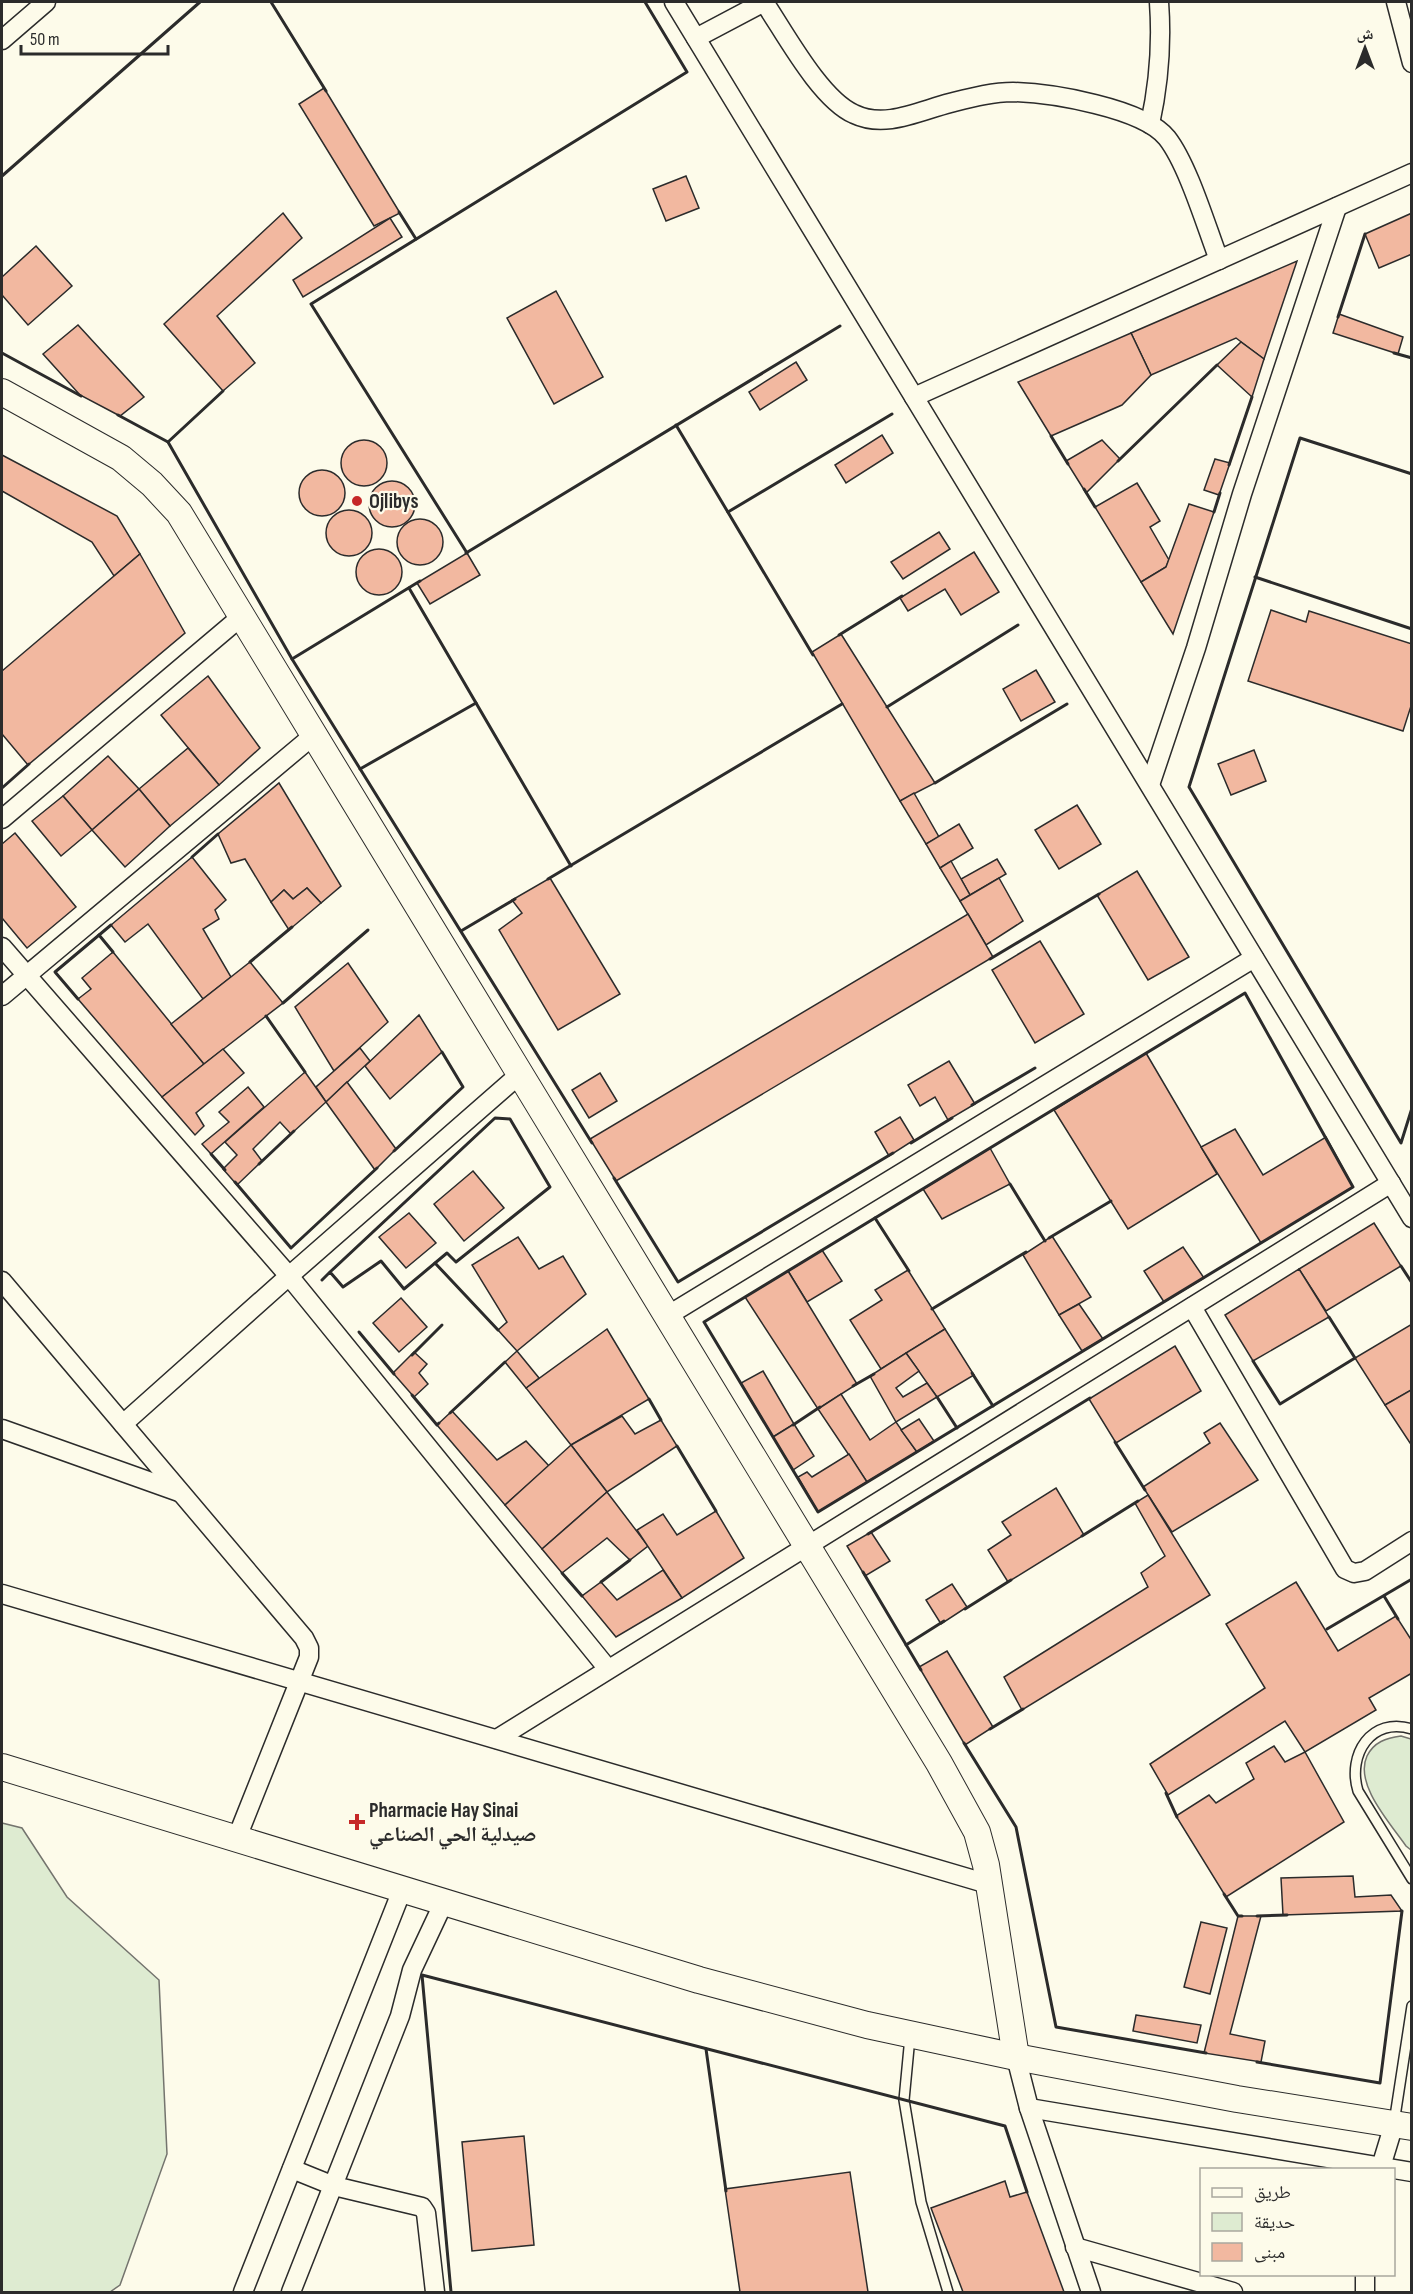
<svg xmlns="http://www.w3.org/2000/svg" width="1413" height="2294" font-family="'Sofia Sans Condensed','Noto Naskh Arabic',sans-serif">
<rect width="100%" height="100%" fill="#fdfbea"/>
<g fill="#deebd1" stroke="#74746e" stroke-width="1.5">
<path d="M1401 1736 1411 1739V1850L1406 1846C1390 1823 1354 1784 1367 1756 1374 1742 1386 1738 1401 1736Z"/>
<polygon points="2,1823 22,1828 67,1897 159,1980 167,2154 120,2285 110,2292 2,2292"/>
</g>
<g fill="#f2b8a0" stroke="#2b2b2b" stroke-width="1.5">
<polygon points="324,88 400,213 374,226 299,104"/>
<polygon points="686,176 699,208 666,221 653,189"/>
<polygon points="283,213 302,238 217,316 255,363 223,391 164,324"/>
<polygon points="1412,213 1412,254 1379,268 1365,234"/>
<polygon points="390,218 402,237 303,297 293,280"/>
<polygon points="36,246 72,286 28,325 2,295 2,277"/>
<polygon points="1297,261 1264,359 1236,338 1151,375 1131,333"/>
<polygon points="556,291 603,377 554,404 507,318"/>
<polygon points="1339,314 1403,337 1398,354 1333,333"/>
<polygon points="78,325 144,397 120,416 80,395 43,354"/>
<polygon points="1131,333 1151,375 1122,405 1051,436 1018,382"/>
<polygon points="1241,342 1264,359 1252,397 1217,365"/>
<polygon points="796,362 807,380 760,410 749,392"/>
<polygon points="882,435 893,453 846,483 835,465"/>
<polygon points="1102,440 1120,459 1086,493 1066,461"/>
<circle cx="364" cy="463" r="23"/>
<polygon points="2,455 117,516 140,554 114,576 92,542 2,491"/>
<polygon points="1215,459 1230,463 1219,495 1204,490"/>
<circle cx="322" cy="493" r="23"/>
<circle cx="392" cy="504" r="23"/>
<polygon points="1137,483 1160,521 1150,527 1169,560 1166,567 1141,582 1095,507"/>
<polygon points="1189,504 1214,512 1173,634 1141,582 1166,567"/>
<circle cx="349" cy="533" r="23"/>
<circle cx="420" cy="542" r="23"/>
<polygon points="939,532 950,549 903,579 891,562"/>
<circle cx="379" cy="572" r="23"/>
<polygon points="974,552 999,592 961,615 945,589 908,611 900,598"/>
<polygon points="467,553 480,575 430,604 417,583"/>
<polygon points="140,554 185,633 28,765 2,734 2,671"/>
<polygon points="1271,610 1306,622 1309,611 1412,644 1412,703 1403,731 1248,681"/>
<polygon points="841,634 935,783 900,801 812,652"/>
<polygon points="1036,670 1055,702 1021,721 1003,689"/>
<polygon points="208,676 260,748 219,785 161,715"/>
<polygon points="188,748 219,785 170,826 139,789"/>
<polygon points="1254,750 1266,781 1231,795 1218,764"/>
<polygon points="108,756 139,789 92,830 63,796"/>
<polygon points="279,783 341,886 321,903 307,888 293,899 284,890 271,902 245,859 231,863 218,834"/>
<polygon points="139,789 170,826 125,867 92,830"/>
<polygon points="914,793 939,837 926,844 900,801"/>
<polygon points="63,796 92,830 61,856 32,821"/>
<polygon points="1077,805 1101,844 1059,869 1035,830"/>
<polygon points="959,824 973,848 940,868 926,844"/>
<polygon points="15,833 76,907 27,948 2,918 2,844"/>
<polygon points="192,857 226,900 215,910 219,919 203,929 231,977 203,999 148,924 125,942 111,925"/>
<polygon points="997,859 1006,874 970,895 961,879"/>
<polygon points="951,861 970,895 960,901 940,868"/>
<polygon points="1137,871 1189,957 1148,980 1097,895"/>
<polygon points="550,878 620,994 558,1030 499,930 522,913 512,900"/>
<polygon points="999,878 1023,921 986,945 960,901"/>
<polygon points="307,888 321,903 289,930 271,902 284,890 293,899"/>
<polygon points="968,914 993,957 616,1181 590,1139"/>
<polygon points="1040,941 1084,1014 1035,1043 992,970"/>
<polygon points="113,952 204,1064 162,1097 78,999 91,989 82,978"/>
<polygon points="250,962 283,1003 204,1064 171,1024"/>
<polygon points="348,963 388,1022 334,1071 295,1007"/>
<polygon points="419,1015 442,1052 390,1099 365,1066"/>
<polygon points="360,1048 370,1061 326,1102 316,1087"/>
<polygon points="223,1049 244,1073 196,1113 204,1126 195,1135 162,1097"/>
<polygon points="1146,1053 1217,1174 1128,1229 1054,1110"/>
<polygon points="949,1061 975,1104 948,1120 935,1097 920,1106 908,1085"/>
<polygon points="305,1072 326,1102 291,1134 280,1122 253,1149 262,1161 237,1185 223,1169 237,1155 225,1142"/>
<polygon points="600,1073 617,1101 589,1118 572,1090"/>
<polygon points="347,1082 396,1149 375,1170 326,1102"/>
<polygon points="248,1087 264,1107 211,1154 202,1144 229,1122 219,1112"/>
<polygon points="900,1117 914,1140 889,1156 875,1132"/>
<polygon points="1235,1129 1263,1175 1326,1137 1353,1187 1261,1243 1201,1147"/>
<polygon points="990,1148 1010,1184 942,1219 923,1189"/>
<polygon points="473,1171 504,1208 464,1241 434,1204"/>
<polygon points="409,1213 436,1243 406,1268 379,1237"/>
<polygon points="1374,1223 1401,1266 1326,1311 1299,1269"/>
<polygon points="1052,1236 1091,1297 1059,1315 1023,1255"/>
<polygon points="518,1237 539,1269 563,1256 586,1294 517,1351 498,1330 507,1322 472,1265"/>
<polygon points="1183,1247 1204,1278 1164,1302 1144,1271"/>
<polygon points="822,1250 842,1281 807,1302 788,1271"/>
<polygon points="1299,1269 1329,1317 1253,1361 1225,1315"/>
<polygon points="908,1270 945,1329 881,1369 850,1320 882,1300 875,1290"/>
<polygon points="788,1271 857,1384 818,1409 745,1297"/>
<polygon points="401,1298 427,1327 399,1352 373,1323"/>
<polygon points="1079,1304 1103,1339 1082,1351 1059,1315"/>
<polygon points="1412,1324 1412,1390 1385,1405 1355,1358"/>
<polygon points="607,1329 649,1399 571,1445 526,1388"/>
<polygon points="945,1329 974,1375 937,1397 906,1353"/>
<polygon points="1175,1346 1201,1391 1116,1443 1089,1399"/>
<polygon points="517,1351 539,1378 526,1388 505,1362"/>
<polygon points="414,1352 427,1364 419,1373 428,1384 414,1397 393,1373"/>
<polygon points="906,1353 919,1371 896,1388 903,1397 927,1383 937,1397 896,1422 870,1376"/>
<polygon points="763,1371 794,1424 773,1437 741,1383"/>
<polygon points="1411,1390 1412,1391 1412,1446 1385,1405"/>
<polygon points="841,1394 870,1440 896,1422 917,1452 867,1482 818,1409"/>
<polygon points="452,1411 497,1460 526,1441 549,1466 505,1505 437,1425"/>
<polygon points="622,1416 635,1434 661,1420 677,1446 607,1492 571,1445"/>
<polygon points="919,1419 934,1441 917,1452 901,1430"/>
<polygon points="1220,1423 1258,1480 1172,1532 1143,1487 1210,1443 1204,1433"/>
<polygon points="794,1424 814,1456 793,1470 773,1437"/>
<polygon points="571,1445 607,1492 542,1549 505,1505"/>
<polygon points="849,1454 867,1482 818,1512 798,1477 807,1472 812,1477"/>
<polygon points="1056,1488 1084,1535 1008,1582 988,1550 1011,1535 1002,1522"/>
<polygon points="607,1492 648,1546 630,1560 607,1538 562,1573 542,1549"/>
<polygon points="1148,1495 1210,1595 1022,1710 1004,1677 1148,1587 1141,1573 1165,1556 1135,1503"/>
<polygon points="716,1511 744,1558 682,1598 637,1530 663,1514 677,1535"/>
<polygon points="871,1532 890,1561 865,1576 847,1546"/>
<polygon points="663,1570 682,1598 616,1637 582,1596 601,1582 617,1600"/>
<polygon points="1296,1582 1338,1651 1396,1616 1412,1641 1412,1673 1369,1698 1376,1710 1305,1752 1285,1721 1168,1795 1150,1764 1265,1688 1226,1624"/>
<polygon points="952,1584 967,1607 941,1624 926,1600"/>
<polygon points="947,1651 993,1727 965,1745 919,1667"/>
<polygon points="1274,1746 1285,1762 1305,1752 1344,1822 1226,1897 1176,1816 1209,1795 1216,1803 1254,1779 1246,1763"/>
<polygon points="1353,1876 1355,1897 1391,1895 1402,1911 1283,1915 1281,1878"/>
<polygon points="1238,1916 1261,1916 1230,2034 1265,2041 1261,2062 1204,2053"/>
<polygon points="1201,1922 1227,1928 1210,1994 1184,1987"/>
<polygon points="1136,2015 1201,2025 1197,2043 1133,2031"/>
<polygon points="524,2136 534,2245 472,2251 462,2142"/>
<polygon points="850,2172 868,2292 740,2292 725,2189"/>
<polygon points="1005,2181 1010,2197 1027,2192 1064,2292 963,2292 931,2208"/>
</g>
<g fill="none" stroke-linecap="round" stroke-linejoin="round">
<defs>
<g id="lane">
<path d="M1412 1729C1371 1716 1347 1755 1358 1791L1412 1879"/>
<polyline points="910,2037 904,2100 921,2202 948,2292"/>
<polyline points="1394,2123 1412,2006"/>
</g>
<g id="street">
<polyline points="674,2 914,397 1412,173"/>
<path d="M764 2C785 33 820 99 854 114 885 129 919 111 950 103 970 98 992 92 1013 92 1051 93 1143 108 1167 138 1188 165 1206 226 1219 260"/>
<polyline points="1396,2 1412,63"/>
<polyline points="696,38 764,2"/>
<polyline points="2,40 46,2"/>
<path d="M1150 124C1159 83 1162 43 1159 2"/>
<polyline points="914,397 1412,1218"/>
<polyline points="1150,785 1196,648 1242,494 1337,207"/>
<polyline points="2,819 242,616"/>
<polyline points="2,947 289,1276 608,1669"/>
<polyline points="2,996 314,735"/>
<polyline points="2,1281 304,1638 309,1648 309,1657 236,1840"/>
<polyline points="1192,1307 1345,1569 1354,1573 1365,1571 1412,1541"/>
<polyline points="667,1316 1254,958"/>
<polyline points="123,1424 289,1276 520,1074"/>
<polyline points="2,1429 179,1492"/>
<polyline points="2,1594 988,1884"/>
<polyline points="497,1739 1391,1183"/>
<polyline points="1016,2057 1029,2108 1091,2292"/>
<polyline points="1029,2108 1412,2172"/>
<polyline points="292,2169 334,2186 422,2207 426,2213 435,2292"/>
<polyline points="1380,2170 1394,2124"/>
<polyline points="1075,2247 1233,2292"/>
<polyline points="1365,2274 1365,2292"/>
<polyline points="243,2292 402,1890"/>
<polyline points="291,2292 400,2016 412,1970 444,1902"/>
</g>
<g id="secondary">
<polyline points="2,392 121,458 152,484 179,513 939,1763 977,1832 986,1865 1016,2057"/>
<polyline points="2,1767 699,1980 867,2025 1016,2057 1237,2099 1412,2127"/>
</g>
</defs>
<use href="#lane" stroke="#2b2b2b" stroke-width="12"/>
<use href="#street" stroke="#2b2b2b" stroke-width="21"/>
<use href="#secondary" stroke="#2b2b2b" stroke-width="28"/>
<use href="#lane" stroke="#fdfbea" stroke-width="9"/>
<use href="#street" stroke="#fdfbea" stroke-width="18"/>
<use href="#secondary" stroke="#fdfbea" stroke-width="26"/>
<g stroke="#2b2b2b" stroke-width="3">
<polyline points="271,2 326,91"/>
<polyline points="2,176 200,2"/>
<polyline points="399,212 416,239"/>
<polyline points="1338,317 1365,234"/>
<polyline points="2,353 81,396"/>
<polyline points="1394,353 1412,358"/>
<polyline points="118,415 168,442 292,659 592,1143"/>
<polyline points="676,425 813,655"/>
<polyline points="1051,436 1068,464"/>
<polyline points="168,442 223,391"/>
<polyline points="1118,461 1217,365"/>
<polyline points="1229,465 1252,397"/>
<polyline points="1412,474 1300,438 1189,787 1401,1143 1412,1108"/>
<polyline points="1084,489 1095,507"/>
<polyline points="728,512 892,414"/>
<polyline points="1214,512 1220,493"/>
<polyline points="466,553 840,326"/>
<polyline points="467,553 311,304 687,72 645,2"/>
<polyline points="1255,577 1412,629"/>
<polyline points="409,588 571,866"/>
<polyline points="839,635 902,596"/>
<polyline points="292,659 420,581"/>
<polyline points="887,707 1018,625"/>
<polyline points="360,769 476,703"/>
<polyline points="935,783 1067,704"/>
<polyline points="2,788 29,764"/>
<polyline points="192,857 218,834"/>
<polyline points="548,879 842,704"/>
<polyline points="461,931 515,899"/>
<polyline points="99,935 113,952"/>
<polyline points="990,959 1099,894"/>
<polyline points="250,962 292,927"/>
<polygon points="1245,993 1353,1187 818,1512 704,1322"/>
<polyline points="78,999 55,972 111,925"/>
<polyline points="283,1003 368,930"/>
<polyline points="266,1016 305,1072"/>
<polyline points="972,1105 1035,1068"/>
<polyline points="911,1143 952,1118"/>
<polyline points="394,1151 463,1087 442,1052"/>
<polyline points="211,1154 225,1170"/>
<polyline points="259,1164 294,1131"/>
<polyline points="614,1178 678,1282 893,1153"/>
<polyline points="235,1182 291,1248 377,1168"/>
<polyline points="1010,1184 1045,1241"/>
<polyline points="875,1218 909,1271"/>
<polyline points="1049,1238 1111,1201"/>
<polyline points="435,1263 498,1330"/>
<polyline points="1401,1266 1412,1283"/>
<polyline points="322,1280 330,1272 495,1118 510,1119 550,1187 456,1262 447,1253 404,1289 381,1261 343,1287 330,1272"/>
<polyline points="932,1309 1026,1252"/>
<polyline points="359,1332 394,1374"/>
<polyline points="412,1355 442,1325"/>
<polyline points="1253,1361 1280,1404 1355,1358 1329,1317"/>
<polyline points="972,1373 993,1406"/>
<polyline points="853,1386 874,1374"/>
<polyline points="412,1395 437,1425 439,1423"/>
<polyline points="937,1397 957,1428"/>
<polyline points="649,1399 661,1420"/>
<polyline points="450,1413 505,1362"/>
<polyline points="793,1425 820,1407"/>
<polyline points="1115,1442 1145,1490"/>
<polyline points="677,1446 716,1511"/>
<polyline points="868,1534 1090,1398"/>
<polyline points="1082,1536 1138,1501"/>
<polyline points="863,1572 921,1670"/>
<polyline points="562,1573 582,1596"/>
<polyline points="601,1582 630,1560"/>
<polyline points="1384,1596 1398,1619"/>
<polyline points="965,1609 1011,1580"/>
<polyline points="1327,1629 1412,1579"/>
<polyline points="906,1645 944,1621"/>
<polyline points="990,1729 1023,1709"/>
<polyline points="964,1743 1016,1827 1056,2027 1206,2053"/>
<polyline points="1166,1793 1177,1817"/>
<polyline points="1224,1894 1238,1916 1242,1916"/>
<polyline points="1257,1916 1287,1915"/>
<polyline points="706,2049 726,2191"/>
<polyline points="1257,2062 1380,2083 1402,1911 1401,1911"/>
<polyline points="451,2292 422,1975 1005,2126 1027,2192"/>
</g>
</g>
<g fill="#c62828" stroke="#fdfbea" stroke-width="2">
<circle cx="357" cy="501" r="6"/>
<path d="M354 1813h6v6h6v6h-6v6h-6v-6h-6v-6h6z"/>
</g>
<g text-anchor="middle" dominant-baseline="central" stroke-width="4.5" stroke-linejoin="round" paint-order="stroke">
<g font-size="21" font-weight="bold" fill="#2b2b2b" stroke="#fdfbea" text-anchor="start">
<text x="369" y="501">Ojlibys</text>
<text x="369" y="1810">Pharmacie Hay Sinai<tspan x="369" dy="24">صيدلية الحي الصناعي</tspan></text>
</g>
</g>
<rect width="1413" height="2294" fill="none" stroke="#2b2b2b" stroke-width="6"/>
<rect x="1200" y="2168" width="195" height="108" fill="#fdfbea" stroke="#a9a89e" stroke-width="1.5"/>
<rect x="1212" y="2188" width="30" height="9" fill="#fdfbea" stroke="#a9a89e" stroke-width="1.5"/>
<text x="1254" y="2198" font-size="18" fill="#2b2b2b">طريق</text>
<rect x="1212" y="2213" width="30" height="18" fill="#deebd1" stroke="#a9a89e" stroke-width="1.5"/>
<text x="1254" y="2228" font-size="18" fill="#2b2b2b">حديقة</text>
<rect x="1212" y="2243" width="30" height="18" fill="#f2b8a0" stroke="#a9a89e" stroke-width="1.5"/>
<text x="1254" y="2258" font-size="18" fill="#2b2b2b">مبنى</text>
<g transform="translate(1365 48)" stroke="#fdfbea" stroke-width="4.5" paint-order="stroke">
<path d="M0-4.5L10 22L0 15L-10 22Z" fill="#2b2b2b"/>
<text y="-9" font-size="16" font-weight="bold" text-anchor="middle" fill="#2b2b2b">ش</text>
</g>
<path d="M21 45v9h147v-9" fill="none" stroke="#2b2b2b" stroke-width="3"/>
<text x="30" y="45" font-size="18" fill="#2b2b2b" stroke="#fdfbea" stroke-width="4.5" paint-order="stroke">50 m</text>
</svg>
